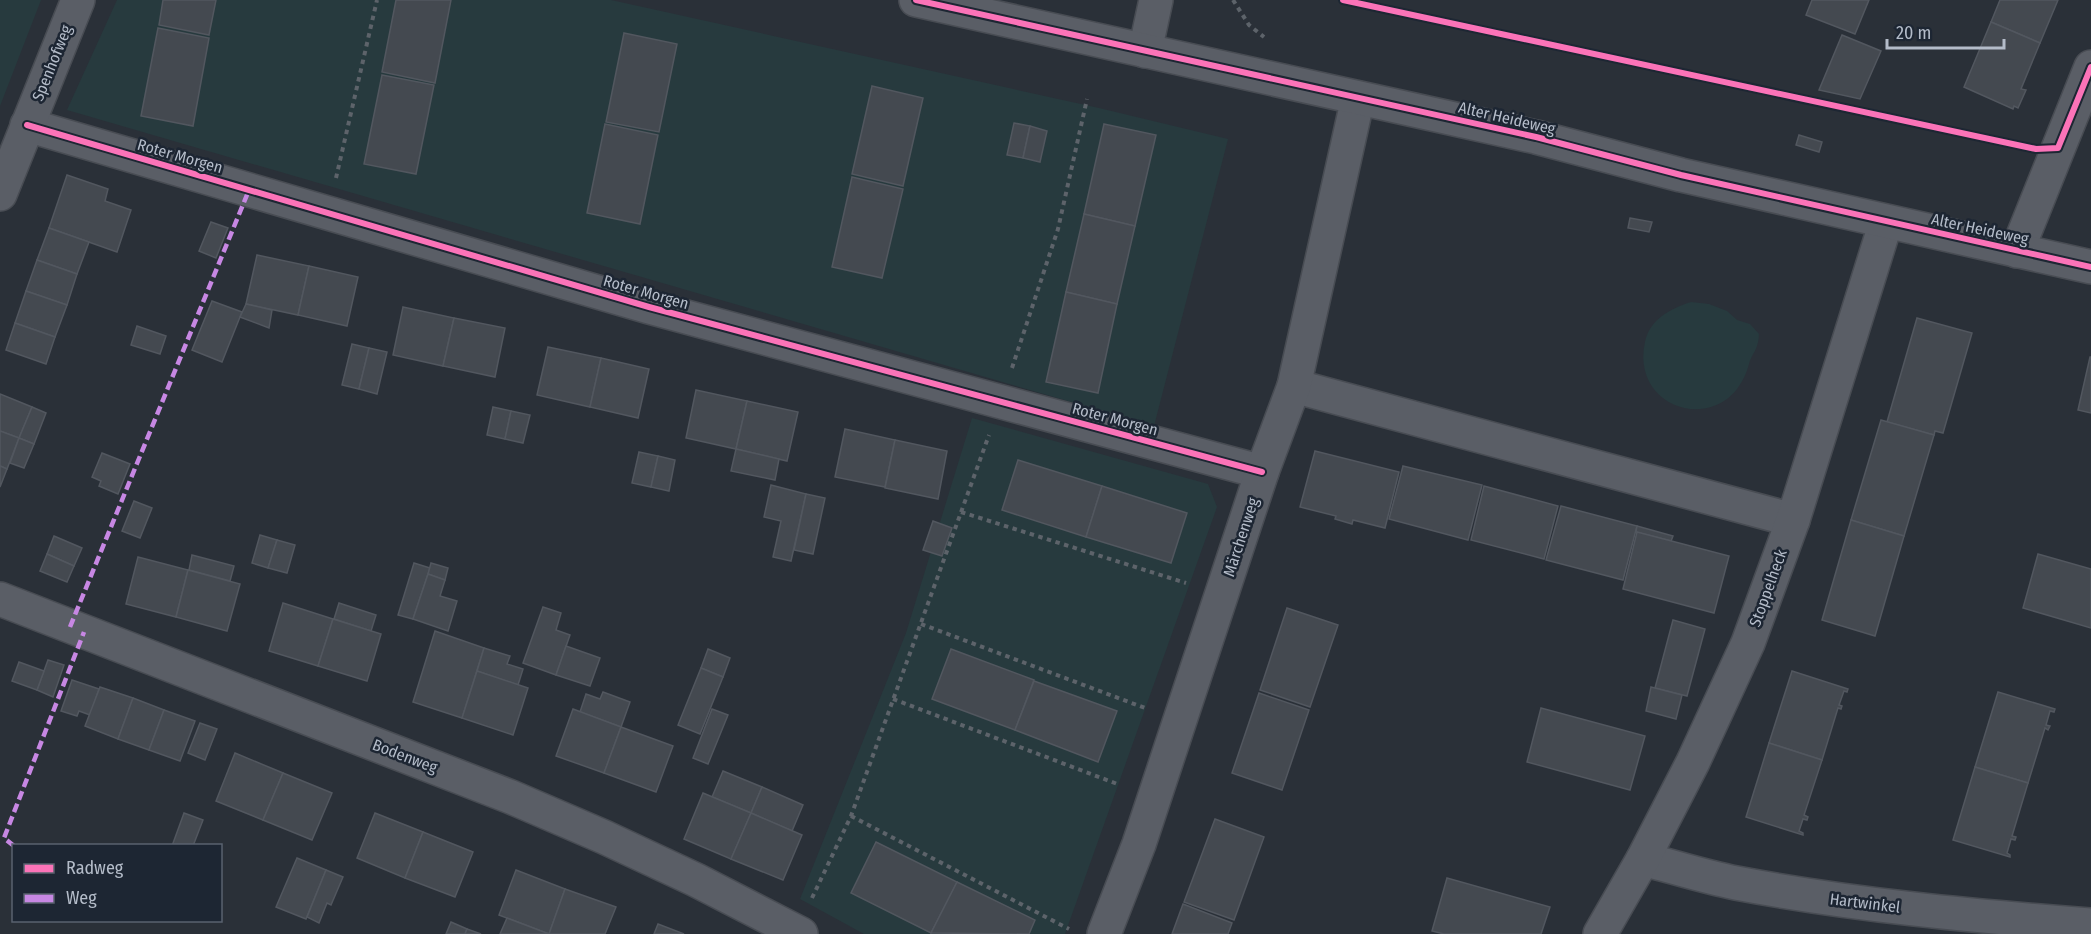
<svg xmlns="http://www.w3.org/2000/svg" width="2091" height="934" font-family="'Fira Sans Condensed',sans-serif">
<rect width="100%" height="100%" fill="#2a3038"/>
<g fill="#273a3e">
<polygon points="0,0 41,0 0,106"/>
<polygon points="117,0 611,0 1099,108 1228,139 1154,426 67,110"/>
<path d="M1691 302 1709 304 1727 311 1737 320 1750 324 1759 334C1758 351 1753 351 1749 364 1729 439 1629 413 1645 342 1650 319 1670 309 1691 302Z"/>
<polygon points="972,418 1208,484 1217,507 1065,934 864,934 800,899 906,633"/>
</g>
<g fill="#444950" stroke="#52575f" stroke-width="1.5">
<polygon points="163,0 216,0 209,35 159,25"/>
<polygon points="396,0 451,0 435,83 382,72"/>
<polygon points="1812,0 1869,0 1855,34 1806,15"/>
<polygon points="2000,0 2058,0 2040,43 1991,22"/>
<polygon points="1991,22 2040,43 2021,89 2026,90 2018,108 2014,106 2013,109 1964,87"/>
<polygon points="158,28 209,38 193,126 141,116"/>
<polygon points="624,33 677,44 659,132 606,122"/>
<polygon points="1842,35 1881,51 1860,99 1819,90"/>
<polygon points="382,75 434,85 416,174 364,164"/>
<polygon points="872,86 923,98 903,186 852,174"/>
<polygon points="1014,123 1030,126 1023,158 1007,155"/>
<polygon points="605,124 658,135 640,224 587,213"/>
<polygon points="1104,124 1156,135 1135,226 1084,214"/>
<polygon points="1030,126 1047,131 1040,162 1023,158"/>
<polygon points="1799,135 1822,142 1819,152 1796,145"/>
<polygon points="67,175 108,189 105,201 131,210 117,252 49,228"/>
<polygon points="852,177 903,189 882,278 832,267"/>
<polygon points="1084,214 1135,226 1117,304 1066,292"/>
<polygon points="1630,218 1652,222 1649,232 1628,228"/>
<polygon points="211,222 228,228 216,258 199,251"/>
<polygon points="49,228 89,242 77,274 37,260"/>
<polygon points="257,255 309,266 298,315 246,304"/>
<polygon points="37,260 77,274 67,305 26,291"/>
<polygon points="309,266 358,277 347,326 298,315"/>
<polygon points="26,291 67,305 55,337 15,323"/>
<polygon points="1066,292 1117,304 1098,393 1046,382"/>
<polygon points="212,301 242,312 222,362 192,350"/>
<polygon points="246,304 272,310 269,328 240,317"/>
<polygon points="403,307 454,318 443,366 393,355"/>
<polygon points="454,318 505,328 495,377 443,366"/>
<polygon points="1917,318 1972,333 1943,433 1935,431 1934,435 1887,422"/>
<polygon points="15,323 55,337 46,364 6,350"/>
<polygon points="137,326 166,336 160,354 131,345"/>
<polygon points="352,344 369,348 359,389 342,385"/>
<polygon points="548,347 601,358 590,407 537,395"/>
<polygon points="369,348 387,352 377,394 359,389"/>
<polygon points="2090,357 2091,357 2091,413 2078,410"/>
<polygon points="601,358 649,369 638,418 590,407"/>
<polygon points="696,390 747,401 736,449 686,438"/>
<polygon points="0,394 32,407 19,438 0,431"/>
<polygon points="747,401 798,412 787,461 736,449"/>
<polygon points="32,407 46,413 34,444 19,438"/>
<polygon points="493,407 511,411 505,439 487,435"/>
<polygon points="511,411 530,415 523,443 505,439"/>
<polygon points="1881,420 1934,435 1904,536 1851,520"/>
<polygon points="845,429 895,440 885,487 835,477"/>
<polygon points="0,431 19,438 7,469 0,466"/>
<polygon points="19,438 34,444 24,468 10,463"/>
<polygon points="895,440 947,451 938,499 885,488"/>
<polygon points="736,449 779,459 775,480 731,471"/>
<polygon points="1315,451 1399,472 1385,528 1353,520 1352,524 1335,519 1336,516 1300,507"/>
<polygon points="639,452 658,456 651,487 632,483"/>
<polygon points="102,453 130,464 118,494 99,486 101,481 92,477"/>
<polygon points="658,456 675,460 669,491 651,487"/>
<polygon points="1018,460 1102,486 1086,537 1002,510"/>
<polygon points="0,466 7,469 0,487"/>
<polygon points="1403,466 1482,485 1468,540 1389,519"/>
<polygon points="771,485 806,494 791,561 773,557 781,521 764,517"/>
<polygon points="1102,486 1187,513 1171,563 1086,537"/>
<polygon points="1484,486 1558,506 1544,559 1471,540"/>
<polygon points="806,494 825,498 813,554 794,550"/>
<polygon points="134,501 152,508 140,538 122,531"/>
<polygon points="1561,506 1637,526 1623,580 1546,560"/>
<polygon points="1851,520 1904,536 1875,636 1822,620"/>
<polygon points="933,521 952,528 942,556 923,550"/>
<polygon points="1637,526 1673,536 1671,541 1636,532"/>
<polygon points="1637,532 1729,556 1714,613 1623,589"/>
<polygon points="260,535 277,540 268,568 252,563"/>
<polygon points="54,536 82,548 74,566 47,554"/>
<polygon points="277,540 295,545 287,573 268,568"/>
<polygon points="47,554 74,566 67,582 40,571"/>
<polygon points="2038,554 2091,569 2091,628 2023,608"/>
<polygon points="192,555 234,566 230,581 189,570"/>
<polygon points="138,557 188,570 176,617 126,604"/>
<polygon points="414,563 430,568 413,619 398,615"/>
<polygon points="431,563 448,568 445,580 428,574"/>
<polygon points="188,570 240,584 227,631 176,617"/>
<polygon points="428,574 445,580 440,596 457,601 448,631 413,619"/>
<polygon points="283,603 333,619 318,666 269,651"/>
<polygon points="339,603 376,615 371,631 334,619"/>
<polygon points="543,607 561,613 556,630 570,635 556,675 523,663"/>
<polygon points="1287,608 1338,625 1310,707 1260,690"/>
<polygon points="333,619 381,634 367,681 318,666"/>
<polygon points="1673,620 1705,629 1687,696 1655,688"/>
<polygon points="435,631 484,648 462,718 413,702"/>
<polygon points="566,646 600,658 590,686 556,675"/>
<polygon points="484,648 510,656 507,664 523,669 518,685 477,671"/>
<polygon points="708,649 730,658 723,677 701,668"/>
<polygon points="951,649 1034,680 1015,730 932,699"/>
<polygon points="48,660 64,665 53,697 37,690"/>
<polygon points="19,662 44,671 37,690 12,681"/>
<polygon points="701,668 723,677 700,734 678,725"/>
<polygon points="477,671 528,688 513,735 462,718"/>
<polygon points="1792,671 1848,689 1847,692 1844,691 1839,705 1842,706 1841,709 1838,708 1822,760 1769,743"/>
<polygon points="72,680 99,689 90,715 79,711 77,716 61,711"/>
<polygon points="1034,681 1117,711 1098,762 1015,730"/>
<polygon points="100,687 133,698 118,739 85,726"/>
<polygon points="1651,687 1682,695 1676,719 1646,711"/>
<polygon points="603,692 630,702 621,727 580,712 586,694 600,699"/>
<polygon points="1998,692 2055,709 2054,712 2050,711 2046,725 2050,726 2048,730 2045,728 2028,783 1975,767"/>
<polygon points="1259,693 1309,710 1282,790 1232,773"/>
<polygon points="133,698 164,710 149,750 118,739"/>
<polygon points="1541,708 1645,736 1630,790 1527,762"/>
<polygon points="573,709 621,727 604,773 556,756"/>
<polygon points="712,709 728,715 708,764 693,758"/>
<polygon points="164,710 195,721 180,761 149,750"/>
<polygon points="200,723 217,729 205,760 188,753"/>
<polygon points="621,727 673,746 656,792 604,773"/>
<polygon points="1769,743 1822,760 1804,815 1808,817 1807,820 1803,819 1799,831 1803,833 1803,835 1746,817"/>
<polygon points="235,753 283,773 263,820 216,801"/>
<polygon points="1975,767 2028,783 2012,836 2016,837 2015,840 2011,839 2007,853 2010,855 2010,857 1953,840"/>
<polygon points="723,771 762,787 751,813 712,797"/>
<polygon points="283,773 332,793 312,840 263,820"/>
<polygon points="762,787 803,805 792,831 751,813"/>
<polygon points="703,793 751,813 731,859 684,839"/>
<polygon points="184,813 203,820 193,846 172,846"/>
<polygon points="375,813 423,832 405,878 357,858"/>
<polygon points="751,813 802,835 783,880 731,859"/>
<polygon points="1215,819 1264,837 1234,920 1184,902"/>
<polygon points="423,832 473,852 455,897 405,878"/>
<polygon points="876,842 957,882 931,933 851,893"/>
<polygon points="297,858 326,870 306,919 276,907"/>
<polygon points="326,870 343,877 331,905 327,903 319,923 307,917"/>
<polygon points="516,870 565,889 549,934 499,915"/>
<polygon points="1447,878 1550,907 1541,934 1444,934 1432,931"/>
<polygon points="957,882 1035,920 1029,934 931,933"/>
<polygon points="565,889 616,907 605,934 549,934"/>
<polygon points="1183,904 1232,923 1228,934 1172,934"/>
<polygon points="507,918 549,934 500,934"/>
<polygon points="451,922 467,929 465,934 446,934"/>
<polygon points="658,924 684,934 654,934"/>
<polygon points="467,929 481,934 465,934"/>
</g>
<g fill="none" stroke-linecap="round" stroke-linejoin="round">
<defs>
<g id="minor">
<polyline points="1145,51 1156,0"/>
<polyline points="27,125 649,307 1262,472"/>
<polyline points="0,194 78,0"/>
<polyline points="2017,251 2091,67"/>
<polyline points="1294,386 1793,520"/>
<polyline points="0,599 511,797 604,837 696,880 801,934"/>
<path d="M1643 859C1674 867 1705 877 1736 883 1853 905 1972 916 2091 925"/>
<polyline points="1104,934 1139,844 1262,472 1294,386 1358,98"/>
<polyline points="1600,934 1643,859 1693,762 1748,643 1793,520 1886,222"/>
</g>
<polyline id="tertiary" points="916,0 1536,137 1681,175 2091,267"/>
</defs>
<use href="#minor" stroke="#484c53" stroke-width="36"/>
<use href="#tertiary" stroke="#484c53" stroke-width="36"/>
<g stroke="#5d636a" stroke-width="4" stroke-dasharray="4.5 4.5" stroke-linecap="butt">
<polyline points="1233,0 1249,25 1264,37"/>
<polyline points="1343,0 2021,146"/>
<polyline points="336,178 377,0"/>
<polyline points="1012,368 1058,229 1087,99"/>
<polyline points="961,512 1186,583"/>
<polyline points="921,624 1145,708"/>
<polyline points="893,699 1120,785"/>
<polyline points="851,816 1069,929"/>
<polyline points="812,898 851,816 989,435"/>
</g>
<use href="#minor" stroke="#5a5e66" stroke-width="33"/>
<use href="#tertiary" stroke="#5a5e66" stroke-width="33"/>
<g stroke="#c787e3" stroke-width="4.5" stroke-dasharray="9 4.5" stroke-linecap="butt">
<polyline points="70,627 249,190"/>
<polyline points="14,846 4,838 84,632"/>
</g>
<defs>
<g id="cycleway">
<polyline points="916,0 1536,137 1681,175 2091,267"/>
<polyline points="1343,0 2036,149 2058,148 2091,67"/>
<polyline points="27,125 649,307 1262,472"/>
</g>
</defs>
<use href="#cycleway" stroke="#1d2633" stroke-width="10"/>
<use href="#cycleway" stroke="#fb73b8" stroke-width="6"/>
</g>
<g text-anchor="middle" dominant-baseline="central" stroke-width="5" stroke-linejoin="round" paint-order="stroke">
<g font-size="16" fill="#b4bcc9" stroke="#1d2633">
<text transform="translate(52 63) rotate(-68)">Spenhofweg</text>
<text transform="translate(1507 118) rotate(13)">Alter Heideweg</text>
<text transform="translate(180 156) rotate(16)">Roter Morgen</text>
<text transform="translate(1980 229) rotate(12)">Alter Heideweg</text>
<text transform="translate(646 292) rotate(16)">Roter Morgen</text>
<text transform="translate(1115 419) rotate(15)">Roter Morgen</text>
<text transform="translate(1241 537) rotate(-72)">Märchenweg</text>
<text transform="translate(1768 588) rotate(-70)">Stoppelheck</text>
<text transform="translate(405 756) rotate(21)">Bodenweg</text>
<text transform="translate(1865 903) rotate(7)">Hartwinkel</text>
</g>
</g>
<rect x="12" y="844" width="210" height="78" fill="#1d2633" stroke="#59626f" stroke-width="1.5"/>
<rect x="24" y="864" width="30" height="9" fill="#fb73b8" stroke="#59626f" stroke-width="1.5"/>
<text x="66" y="874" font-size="18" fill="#b4bcc9">Radweg</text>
<rect x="24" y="894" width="30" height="9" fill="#c787e3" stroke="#59626f" stroke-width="1.5"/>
<text x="66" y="904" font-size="18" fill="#b4bcc9">Weg</text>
<path d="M1887 39v9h117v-9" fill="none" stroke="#b4bcc9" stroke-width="3"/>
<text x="1896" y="39" font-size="18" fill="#b4bcc9" stroke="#1d2633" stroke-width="4.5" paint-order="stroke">20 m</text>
</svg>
